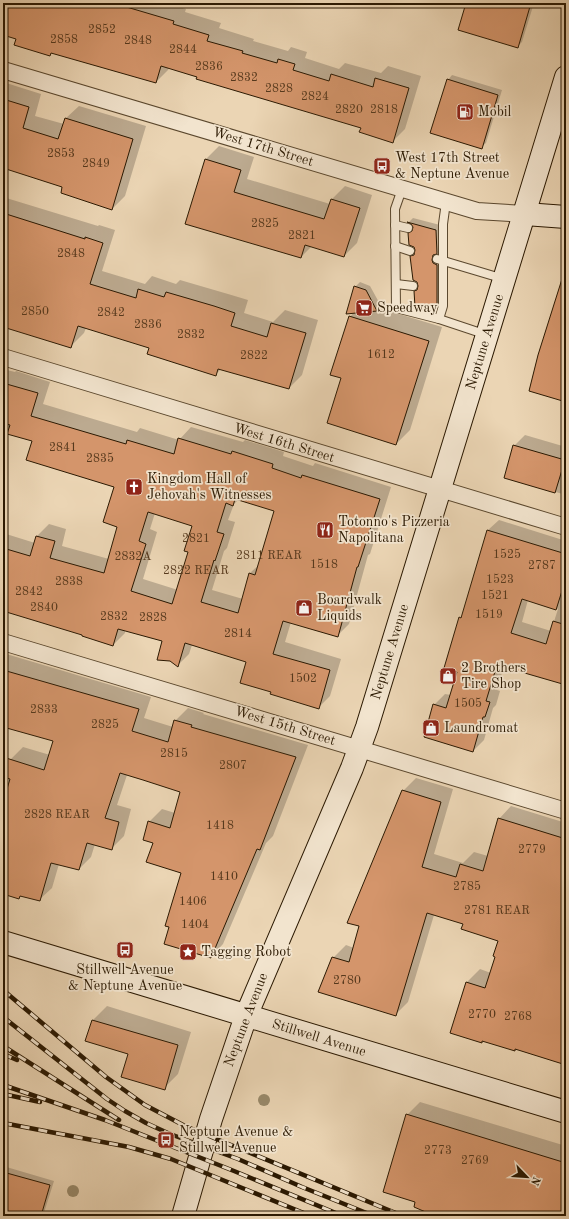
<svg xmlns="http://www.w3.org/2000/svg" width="569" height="1219" font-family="'Old Standard TT',serif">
<rect width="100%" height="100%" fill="#ebd5b4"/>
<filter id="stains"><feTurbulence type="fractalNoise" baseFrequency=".005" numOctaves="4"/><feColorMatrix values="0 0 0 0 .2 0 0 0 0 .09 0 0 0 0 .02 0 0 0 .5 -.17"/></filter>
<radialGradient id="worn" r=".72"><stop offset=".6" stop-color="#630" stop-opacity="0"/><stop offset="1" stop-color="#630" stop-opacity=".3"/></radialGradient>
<g fill="#0003" fill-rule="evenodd">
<polygon points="3,3 165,3 186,9 185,12 221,23 219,28 254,39 253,41 288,51 291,47 307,52 305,58 339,69 345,63 381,73 388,66 421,76 405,129 393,141 362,127 169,68 168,70 156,82 52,52 50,54 18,38 3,34"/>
<polygon points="467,3 534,3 522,42 517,47"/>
<polygon points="452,75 502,90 486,143 481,147 448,80"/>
<polygon points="3,82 41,94 35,116 64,124 65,119 79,106 146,126 125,196 112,209 64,186 10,169 9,170 3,168"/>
<polygon points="219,146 254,157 247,179 330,204 332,199 345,186 372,195 357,243 344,256 312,246 301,257 186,223 206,159"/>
<polygon points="3,197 98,226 99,225 115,230 102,271 145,284 152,276 176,284 180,280 228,294 248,300 244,313 273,322 285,310 318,320 302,375 289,388 221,369 216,374 150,347 86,328 84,333 71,346 3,326"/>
<polygon points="413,218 440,225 441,248 436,255 438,259 442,260 441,301 437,305 415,292 419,287 411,257 416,252 409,234 414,229 414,227 412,223 409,222"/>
<polygon points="566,270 566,401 539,355"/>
<polygon points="360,282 370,286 381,306 379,308 442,327 410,430 396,444 342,377 350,317 354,312 355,287"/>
<path d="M3 369 15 372 16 371 50 382 43 404 137 432 140 428 179 440 191 427 243 442 245 440 284 452 283 456 313 466 315 463 391 487 370 554 368 555 349 624 337 636 291 622 285 642 341 659 330 696 318 708 272 691 247 661 192 645 189 654 177 666 163 641 125 630V633L113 645 84 634 3 610V533L35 543 37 536 49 524 66 529 62 546 109 559 119 526 115 486 33 440 3 431ZM239 499 275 510 260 564 250 573 243 599 212 590 224 551 227 548 235 522 228 520 234 504ZM155 513 193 525 189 551 178 590 143 579 157 532 150 529Z"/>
<polygon points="525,435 566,447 566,495 505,477 514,446"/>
<path d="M499 520 566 541V684L504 666 497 690 500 691 496 705 493 708 484 740 473 751 434 705 445 694 451 695 458 671 460 618 463 615 488 530ZM528 600 558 609 551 631 522 622Z"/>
<polygon points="3,653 151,697 144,718 173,727 175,721 188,708 204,713 203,714 308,745 273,836 266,843 223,944 211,957 182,873 154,843 149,822 162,809 175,813 181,791 127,775 117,805 131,809 124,836 111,849 95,844 91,857 79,869 59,864 52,888 39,900 22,895 19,898 3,893 3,805 12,775 10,760 23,747 50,755 54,740 3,726"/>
<polygon points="416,778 453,789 434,854 463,863 474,852 488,856 499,819 511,806 566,823 566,1064 515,1049 483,1040 481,1042 451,1032 467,982 480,969 491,973 499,940 464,923 434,915 408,1002 395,1015 333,958 346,945 354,948 403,791"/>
<polygon points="107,1006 191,1032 178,1074 164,1088 129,1054 86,1041 93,1020"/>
<polygon points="420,1102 566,1146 566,1216 438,1216 417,1202 407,1115"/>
<polygon points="3,1166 54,1181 43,1216 3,1216"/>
</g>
<g fill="#d4956b" stroke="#2b1902" fill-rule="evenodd">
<polygon points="3,3 113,3 174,21 173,24 209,35 207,41 243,51 242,53 277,63 278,59 295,64 293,70 329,81 331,74 373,87 375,78 409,88 393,143 359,132 361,128 196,79 197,77 161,66 156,83 51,53 50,56 14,45 16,39 3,35"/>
<polygon points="466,3 531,3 518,48 458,30"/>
<polygon points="447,79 498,95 482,149 430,133"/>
<polygon points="3,99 29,107 23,128 58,139 65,118 133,139 112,210 61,193 62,187 3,168"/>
<polygon points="205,159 241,170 234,192 324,219 331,199 360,208 344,257 305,245 301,258 185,224"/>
<polygon points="3,213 85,239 85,237 103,243 90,284 136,298 138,289 164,297 166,292 214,306 235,313 231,326 267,337 271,323 306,333 289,389 218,369 216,376 147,354 149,348 78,326 71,348 3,327"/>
<polygon points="407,222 436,230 437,254 433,255 432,260 433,263 437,265 437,306 418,308 415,307 414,291 417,290 418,286 417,282 413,280 410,256 414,255 415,250 414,247 409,245 408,233 412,231 413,227 411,224"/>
<polygon points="562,279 566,279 566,402 529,391 538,355"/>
<polygon points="354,286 366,290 377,311 346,314"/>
<polygon points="349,316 429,341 396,445 327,423 341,378 330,375"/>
<path d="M3 383 38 393 31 416 126 444 127 440 174 454 178 438 231 454 232 451 273 464 272 468 301 478 302 475 380 499 358 567H357L338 637 283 621 273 654 330 670 319 709 270 694 271 692 240 683 246 662 185 643 178 667 170 661 157 660 162 641 118 629 113 646 82 636V635L3 611V548L30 556 36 536 55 541 50 558 104 573 117 527 103 522 114 487 26 460 32 441 7 434 10 425 3 423ZM235 499 274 511 255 575 249 573 238 613 201 602 214 560 215 561 224 534 217 532 226 503 233 506ZM148 512 192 526 184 551 188 552 172 604 131 591 146 544 139 541Z"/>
<polygon points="513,445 565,460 555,493 504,478"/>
<polygon points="487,530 566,554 566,578 556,610 522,599 511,633 546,644 553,621 566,625 566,685 497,665 486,701 490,702 485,717 483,717 473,752 424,737 433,704 446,708 457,672 444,668 459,617 461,618"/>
<polygon points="3,670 139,709 132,731 168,742 174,720 192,725 191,727 296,757 260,850 257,849 211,958 164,944 169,927 165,926 181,873 146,862 153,843 143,840 148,821 170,828 180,792 143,780 120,773 105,818 119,822 112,850 87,843 79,870 51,863 40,901 20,896 19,899 3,894 3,802 10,779 3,777 3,757 44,770 53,741 3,727"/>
<polygon points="402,790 441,802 422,867 456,877 460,864 483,871 498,818 566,839 566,1065 515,1049 515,1051 482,1041 482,1043 450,1033 466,982 485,988 495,957 493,956 498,941 461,929 463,924 427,913 396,1016 318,992 332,957 349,962 359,926 347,923"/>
<polygon points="92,1020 178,1045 165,1090 121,1077 128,1054 85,1041"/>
<polygon points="406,1114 566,1163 566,1216 435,1216 414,1207 415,1202 383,1192"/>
<polygon points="3,1172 50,1185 41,1216 3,1216"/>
</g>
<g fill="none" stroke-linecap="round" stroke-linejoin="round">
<defs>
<g id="lane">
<polyline points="402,189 395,209 396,308 439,319 487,335"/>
<polyline points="395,225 408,228"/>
<polyline points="395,246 410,251"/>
<polyline points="437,259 504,279"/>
<polyline points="396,284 413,286"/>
<polyline points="439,319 443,306 443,224 446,202"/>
</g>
<g id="street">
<polyline points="3,70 477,211 525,214"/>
<polyline points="3,357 566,527"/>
<polyline points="3,642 566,811"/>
</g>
<g id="secondary">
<polyline points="525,214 566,217"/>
<polyline points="3,942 566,1112"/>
<polyline points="183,1216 211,1119 246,1016 352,768 367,727 566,77"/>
</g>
</defs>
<use href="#lane" stroke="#5b482e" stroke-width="10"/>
<use href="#street" stroke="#5b482e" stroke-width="18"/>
<use href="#secondary" stroke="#2b1902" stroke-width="24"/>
<use href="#lane" stroke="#f2e4ce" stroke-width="8"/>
<use href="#street" stroke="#f2e4ce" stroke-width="16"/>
<use href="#secondary" stroke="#f2e4ce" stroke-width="22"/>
<defs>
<g id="rail">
<polyline points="3,990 106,1077 145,1105 185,1126 403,1216"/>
<polyline points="3,1017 107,1099 125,1111 146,1123 170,1134 238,1159 302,1187 374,1216"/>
<polyline points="3,1046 119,1120"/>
<polyline points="3,1054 17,1060"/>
<polyline points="3,1085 105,1120 234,1171 343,1216"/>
<polyline points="3,1094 40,1102"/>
<polyline points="3,1123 129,1147 171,1159 311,1216"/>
</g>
</defs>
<use href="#rail" stroke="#2b1902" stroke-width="4.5"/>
<use href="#rail" stroke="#f2e4ce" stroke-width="3" stroke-dasharray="9" stroke-linecap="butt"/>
</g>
<g fill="#98896a">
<circle cx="264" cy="1100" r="6"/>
<circle cx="73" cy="1191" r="6"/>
</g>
<defs>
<symbol id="fuel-square" viewBox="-11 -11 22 22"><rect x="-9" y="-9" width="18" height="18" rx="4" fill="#8f2418" stroke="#f2e4ce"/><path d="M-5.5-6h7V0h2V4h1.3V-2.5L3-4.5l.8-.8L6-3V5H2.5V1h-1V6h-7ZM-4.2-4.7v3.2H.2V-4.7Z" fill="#fff"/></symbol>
<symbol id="bus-square" viewBox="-11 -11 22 22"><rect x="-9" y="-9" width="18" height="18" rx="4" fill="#8f2418" stroke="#f2e4ce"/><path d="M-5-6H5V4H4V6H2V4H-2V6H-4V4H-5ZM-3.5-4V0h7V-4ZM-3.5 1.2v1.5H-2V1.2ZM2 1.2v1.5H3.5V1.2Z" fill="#fff"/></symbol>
<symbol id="supermarket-square" viewBox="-11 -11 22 22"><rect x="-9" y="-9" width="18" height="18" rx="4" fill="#8f2418" stroke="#f2e4ce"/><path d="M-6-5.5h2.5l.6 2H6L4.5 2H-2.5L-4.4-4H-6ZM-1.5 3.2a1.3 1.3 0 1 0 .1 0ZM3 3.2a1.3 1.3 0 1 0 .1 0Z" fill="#fff"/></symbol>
<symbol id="church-square" viewBox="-11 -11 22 22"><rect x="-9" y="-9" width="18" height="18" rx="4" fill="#8f2418" stroke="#f2e4ce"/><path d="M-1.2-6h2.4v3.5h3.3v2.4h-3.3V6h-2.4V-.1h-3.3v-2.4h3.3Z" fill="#fff"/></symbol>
<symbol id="restaurant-square" viewBox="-11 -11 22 22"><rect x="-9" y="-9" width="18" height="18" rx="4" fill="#8f2418" stroke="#f2e4ce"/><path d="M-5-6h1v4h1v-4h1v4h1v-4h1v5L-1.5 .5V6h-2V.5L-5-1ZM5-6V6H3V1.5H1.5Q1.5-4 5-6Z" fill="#fff"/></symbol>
<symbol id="shop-square" viewBox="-11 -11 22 22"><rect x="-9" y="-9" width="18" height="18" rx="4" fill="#8f2418" stroke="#f2e4ce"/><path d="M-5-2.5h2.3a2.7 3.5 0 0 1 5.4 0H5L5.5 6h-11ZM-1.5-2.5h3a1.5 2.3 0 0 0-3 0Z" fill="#fff"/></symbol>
<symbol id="sight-square" viewBox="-11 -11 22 22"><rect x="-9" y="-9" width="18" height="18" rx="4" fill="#8f2418" stroke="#f2e4ce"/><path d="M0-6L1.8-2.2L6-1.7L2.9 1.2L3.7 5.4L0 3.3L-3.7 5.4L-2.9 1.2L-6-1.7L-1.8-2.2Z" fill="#fff"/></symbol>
</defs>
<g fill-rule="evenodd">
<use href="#fuel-square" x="455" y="102" width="20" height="20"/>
<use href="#bus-square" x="372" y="156" width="20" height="20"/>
<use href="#supermarket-square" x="354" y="298" width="20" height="20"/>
<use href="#church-square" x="124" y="477" width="20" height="20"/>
<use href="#restaurant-square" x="315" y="520" width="20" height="20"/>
<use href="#shop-square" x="294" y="598" width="20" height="20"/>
<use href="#shop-square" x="438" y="666" width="20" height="20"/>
<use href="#shop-square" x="421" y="718" width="20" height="20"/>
<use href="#bus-square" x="115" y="940" width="20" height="20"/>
<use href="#sight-square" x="178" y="942" width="20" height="20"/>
<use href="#bus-square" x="156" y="1130" width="20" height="20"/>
</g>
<g text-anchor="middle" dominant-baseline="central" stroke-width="3.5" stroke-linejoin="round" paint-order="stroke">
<g font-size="12" fill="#55381c">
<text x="102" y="30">2852</text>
<text x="64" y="40">2858</text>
<text x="138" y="41">2848</text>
<text x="183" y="50">2844</text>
<text x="209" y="67">2836</text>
<text x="244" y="78">2832</text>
<text x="279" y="89">2828</text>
<text x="315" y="97">2824</text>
<text x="349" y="110">2820</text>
<text x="384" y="110">2818</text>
<text x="61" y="154">2853</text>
<text x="96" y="164">2849</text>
<text x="265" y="224">2825</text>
<text x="302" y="236">2821</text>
<text x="71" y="254">2848</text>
<text x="35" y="312">2850</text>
<text x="111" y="313">2842</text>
<text x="148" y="325">2836</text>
<text x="191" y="335">2832</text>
<text x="381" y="355">1612</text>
<text x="254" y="356">2822</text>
<text x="63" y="448">2841</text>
<text x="100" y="459">2835</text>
<text x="196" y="539">2821</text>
<text x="507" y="555">1525</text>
<text x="269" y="556">2811 REAR</text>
<text x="133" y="557">2832A</text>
<text x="324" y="565">1518</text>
<text x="542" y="566">2787</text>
<text x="196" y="571">2822 REAR</text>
<text x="500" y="580">1523</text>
<text x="69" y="582">2838</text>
<text x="29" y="592">2842</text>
<text x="495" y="596">1521</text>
<text x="44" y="608">2840</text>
<text x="489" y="615">1519</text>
<text x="114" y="617">2832</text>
<text x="153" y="618">2828</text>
<text x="238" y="634">2814</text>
<text x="303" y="679">1502</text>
<text x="468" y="704">1505</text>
<text x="44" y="710">2833</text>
<text x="105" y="725">2825</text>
<text x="174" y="754">2815</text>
<text x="233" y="766">2807</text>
<text x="57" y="815">2828 REAR</text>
<text x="220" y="826">1418</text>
<text x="532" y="850">2779</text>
<text x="224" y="877">1410</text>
<text x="467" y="887">2785</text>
<text x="193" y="902">1406</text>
<text x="497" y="911">2781 REAR</text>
<text x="195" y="925">1404</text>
<text x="347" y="981">2780</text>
<text x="482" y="1015">2770</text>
<text x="518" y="1017">2768</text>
<text x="438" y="1151">2773</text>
<text x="475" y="1161">2769</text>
</g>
<g font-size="14" fill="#2b1902" stroke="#f2e4ce" text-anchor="start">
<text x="478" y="112">Mobil</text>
<text x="395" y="158">West 17th Street<tspan x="395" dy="16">&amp; Neptune Avenue</tspan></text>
<text x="377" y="308">Speedway</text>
<text x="147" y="479">Kingdom Hall of<tspan x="147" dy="16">Jehovah's Witnesses</tspan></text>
<text x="338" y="522">Totonno's Pizzeria<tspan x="338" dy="16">Napolitana</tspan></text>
<text x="317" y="600">Boardwalk<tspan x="317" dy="16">Liquids</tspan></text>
<text x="461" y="668">2 Brothers<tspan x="461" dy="16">Tire Shop</tspan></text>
<text x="444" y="728">Laundromat</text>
<text x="201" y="952">Tagging Robot</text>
<text x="125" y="970" text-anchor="middle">Stillwell Avenue<tspan x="125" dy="16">&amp; Neptune Avenue</tspan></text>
<text x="179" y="1132">Neptune Avenue &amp;<tspan x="179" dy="16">Stillwell Avenue</tspan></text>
</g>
<g font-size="14" fill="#2b1902" stroke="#f2e4ce">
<text transform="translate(263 147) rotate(17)">West 17th Street</text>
<text transform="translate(485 342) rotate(-73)">Neptune Avenue</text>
<text transform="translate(284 443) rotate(17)">West 16th Street</text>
<text transform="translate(390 652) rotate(-73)">Neptune Avenue</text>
<text transform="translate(285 726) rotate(17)">West 15th Street</text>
<text transform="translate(246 1020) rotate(-69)">Neptune Avenue</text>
<text transform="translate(319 1038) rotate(17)">Stillwell Avenue</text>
</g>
</g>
<rect width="569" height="1219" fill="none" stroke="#ebd5b4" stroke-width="16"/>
<rect x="4" y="4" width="561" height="1211" fill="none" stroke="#2b1902" stroke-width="2"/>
<rect x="8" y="8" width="553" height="1203" fill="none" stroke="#2b1902"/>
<g transform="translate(527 1177) rotate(115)" stroke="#f2e4ce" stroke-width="3" paint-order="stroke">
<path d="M0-3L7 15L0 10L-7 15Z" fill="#2b1902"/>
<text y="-6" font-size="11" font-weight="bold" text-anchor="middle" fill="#2b1902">N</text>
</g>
<rect width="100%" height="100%" filter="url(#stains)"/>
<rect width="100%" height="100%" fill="url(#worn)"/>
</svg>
